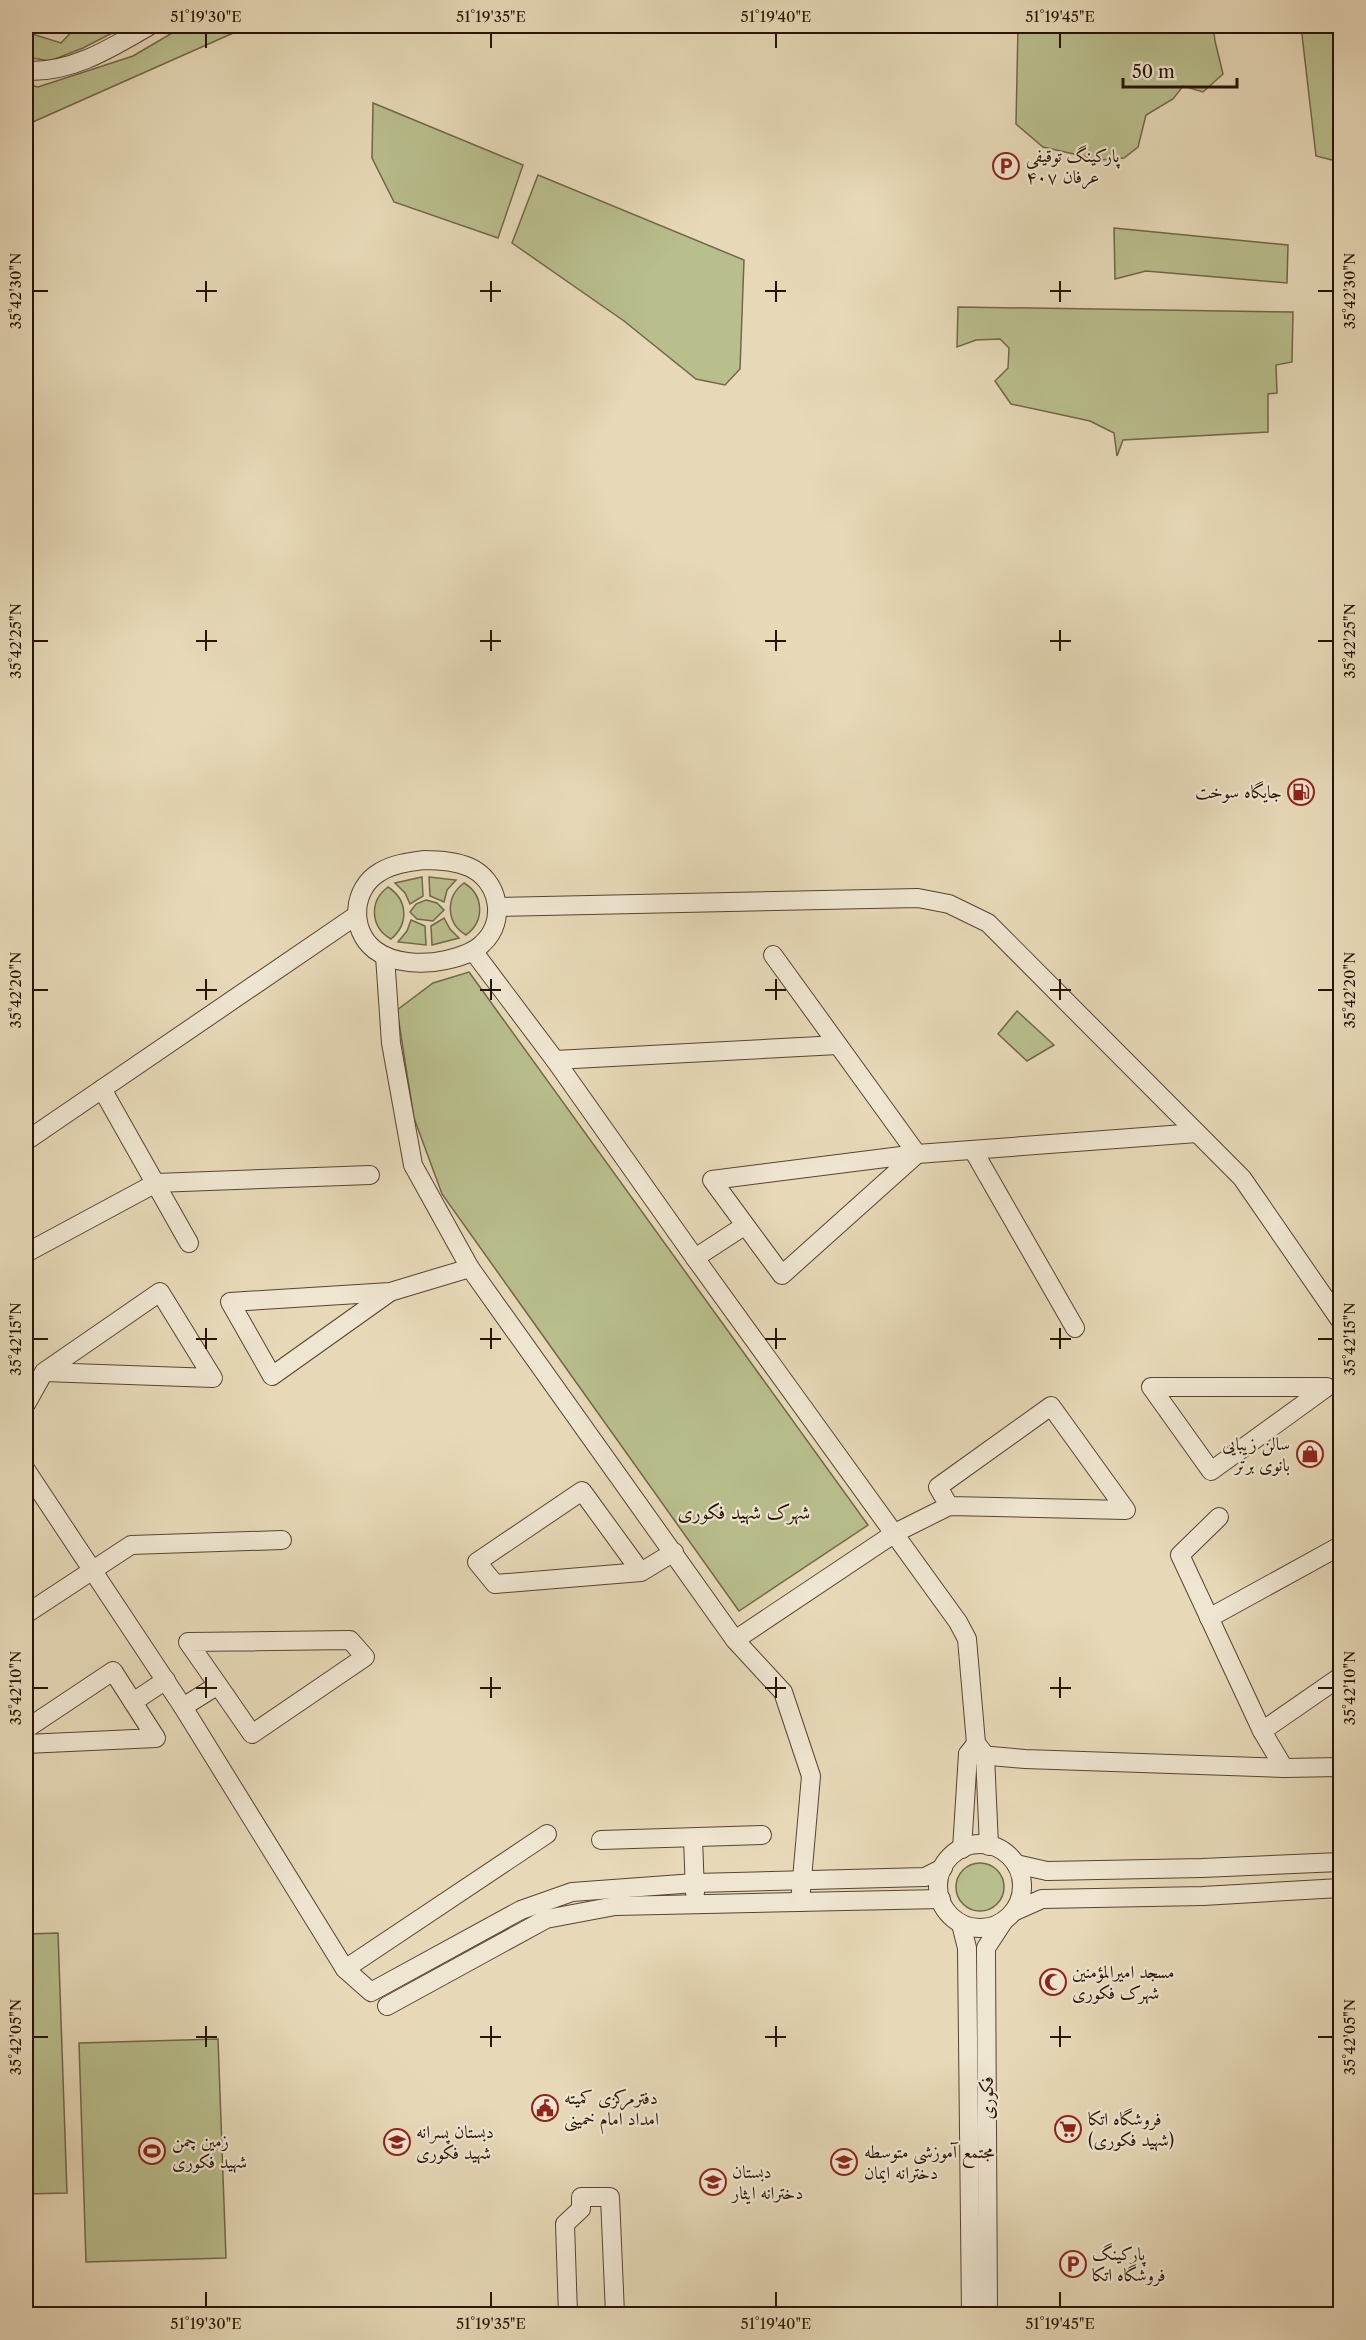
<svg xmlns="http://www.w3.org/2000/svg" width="1366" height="2340" font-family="'Libre Caslon Text',Amiri,serif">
<rect width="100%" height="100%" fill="#e7d9b8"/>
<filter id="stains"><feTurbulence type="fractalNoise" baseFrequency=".00333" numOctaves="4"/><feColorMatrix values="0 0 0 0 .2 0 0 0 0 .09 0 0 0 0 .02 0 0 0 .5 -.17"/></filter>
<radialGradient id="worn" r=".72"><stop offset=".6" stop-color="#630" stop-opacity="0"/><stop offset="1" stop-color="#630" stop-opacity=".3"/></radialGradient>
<g fill="#b9be8d" stroke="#706848" stroke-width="1.5">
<polygon points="77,26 121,26 122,28 83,48 50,61 26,57 26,32 61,43"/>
<polygon points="184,26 249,26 26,125 26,84 38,87 133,56"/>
<polygon points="1018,26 1213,26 1215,41 1223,74 1203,92 1183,86 1173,99 1146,115 1138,147 1124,158 1100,160 1043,147 1016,124"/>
<polygon points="1301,26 1340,26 1340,162 1316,156"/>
<polygon points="373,103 523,165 498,238 394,202 372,158"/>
<polygon points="538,175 744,260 740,369 725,385 696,379 624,321 512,243"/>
<polygon points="1114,228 1288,245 1287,283 1146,271 1115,279"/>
<polygon points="958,307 1293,312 1292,362 1276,365 1277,393 1268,394 1268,432 1123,440 1117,456 1114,433 1090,421 1011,404 995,381 1008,368 1009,348 1000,339 976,340 957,347"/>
<polygon points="422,877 423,896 410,904 405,893 395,883"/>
<polygon points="429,877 456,880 447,890 444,902 430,896"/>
<path d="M464 883C484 895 485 921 466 935 446 923 445 897 464 883Z"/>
<path d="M388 887C408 900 409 924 391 939 370 927 369 901 388 887Z"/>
<polygon points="426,900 437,903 444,910 433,921 417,919 410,912 416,904"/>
<polygon points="444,918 450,929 459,938 432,945 431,926"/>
<polygon points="411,920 425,926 426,945 398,942 407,931"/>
<polygon points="469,972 868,1525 739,1611 442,1194 414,1118 397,1010 433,983"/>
<polygon points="1017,1011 1054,1045 1027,1061 998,1034"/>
<circle cx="980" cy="1887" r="24"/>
<polygon points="58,1933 67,2193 26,2194 26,1934"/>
<polygon points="218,2039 226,2258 86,2262 79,2043"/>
</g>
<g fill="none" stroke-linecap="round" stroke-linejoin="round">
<defs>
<g id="minor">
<path d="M26 71C72 73 111 48 149 26"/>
<path d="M424 860C439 860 455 861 469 867 499 880 507 921 483 943 474 953 459 957 446 960 424 965 393 964 375 950 349 930 352 888 380 872 393 864 409 862 424 860Z"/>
<polyline points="498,907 918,898 949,904 988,923 1242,1178 1340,1320"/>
<polyline points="473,951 555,1060 695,1258 958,1622 967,1639 976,1743 985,1755 989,1846"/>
<polyline points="773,955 917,1154 1197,1133"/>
<polyline points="385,956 391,1043 413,1165 470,1268 735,1640 783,1692 811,1776 800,1902"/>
<polyline points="555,1060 838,1045"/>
<polyline points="102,1089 189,1243"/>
<polyline points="26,1141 357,915"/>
<polyline points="973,1150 1075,1328"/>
<polygon points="917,1154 782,1275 712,1180"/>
<polyline points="26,1253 156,1183 370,1175"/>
<polyline points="695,1258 744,1226"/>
<polyline points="390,1292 272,1376 230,1302 390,1292 470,1268"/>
<polygon points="1151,1387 1327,1387 1211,1471"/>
<polyline points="26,1404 44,1372 160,1292 213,1378 44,1372"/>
<polyline points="26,1470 183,1707 345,1969 371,1992 521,1910 572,1892 695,1883 925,1877 943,1868"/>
<polyline points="1219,1517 1180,1555 1262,1731 1284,1768"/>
<polyline points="641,1572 582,1491 477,1562 495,1584 641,1572 674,1552"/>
<polyline points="26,1614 131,1545 282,1540"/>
<polyline points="1209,1618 1340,1546"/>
<polyline points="735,1640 895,1533 949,1506 1126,1510 1051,1406 938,1487 949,1506"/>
<polyline points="133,1702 166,1680"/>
<polyline points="183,1707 218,1685 188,1642 350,1640 365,1657 252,1734 218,1685"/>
<polyline points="26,1729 113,1671 156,1738 26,1744"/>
<polyline points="1262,1731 1340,1677"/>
<polyline points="968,1754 1025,1759 1284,1768 1340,1767"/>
<polyline points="693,1838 695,1893"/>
<polyline points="601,1840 762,1835"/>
<circle cx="980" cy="1886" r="42"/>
<polyline points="962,1849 968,1754 975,1745"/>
<polyline points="1016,1864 1047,1871 1202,1868 1340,1862"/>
<polyline points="1015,1911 1042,1899 1203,1896 1340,1888"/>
<polyline points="961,1924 967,1948 971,2314"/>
<polyline points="345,1969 547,1834"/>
<polyline points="387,2006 546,1919 615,1906 941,1899"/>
<polyline points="568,2314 565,2224 581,2209 581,2197 610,2197 615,2314"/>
<polyline points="988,2314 986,1948 1003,1922"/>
</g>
</defs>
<use href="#minor" stroke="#574430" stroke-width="20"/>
<use href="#minor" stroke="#efe6d1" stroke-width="18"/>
</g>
<path fill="none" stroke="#271303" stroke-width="2" d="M206 33V48M491 33V48M776 33V48M1060 33V48M206 281V302M491 281V302M776 281V302M1060 281V302M33 291H48M196 291H217M480 291H501M765 291H786M1050 291H1071M1318 291H1333M206 630V651M491 630V651M776 630V651M1060 630V651M33 641H48M196 641H217M480 641H501M765 641H786M1050 641H1071M1318 641H1333M206 979V1000M491 979V1000M776 979V1000M1060 979V1000M33 990H48M196 990H217M480 990H501M765 990H786M1050 990H1071M1318 990H1333M206 1328V1349M491 1328V1349M776 1328V1349M1060 1328V1349M33 1339H48M196 1339H217M480 1339H501M765 1339H786M1050 1339H1071M1318 1339H1333M206 1677V1698M491 1677V1698M776 1677V1698M1060 1677V1698M33 1688H48M196 1688H217M480 1688H501M765 1688H786M1050 1688H1071M1318 1688H1333M206 2026V2047M491 2026V2047M776 2026V2047M1060 2026V2047M33 2037H48M196 2037H217M480 2037H501M765 2037H786M1050 2037H1071M1318 2037H1333M206 2292V2307M491 2292V2307M776 2292V2307M1060 2292V2307"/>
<defs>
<symbol id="parking-ring" viewBox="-11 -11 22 22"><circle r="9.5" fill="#efe6d1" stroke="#8f2418" stroke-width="1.5"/><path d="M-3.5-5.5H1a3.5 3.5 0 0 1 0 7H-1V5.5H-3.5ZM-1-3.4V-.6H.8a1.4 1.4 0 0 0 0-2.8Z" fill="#8f2418"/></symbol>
<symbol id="fuel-ring" viewBox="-11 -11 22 22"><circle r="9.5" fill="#efe6d1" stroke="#8f2418" stroke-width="1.5"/><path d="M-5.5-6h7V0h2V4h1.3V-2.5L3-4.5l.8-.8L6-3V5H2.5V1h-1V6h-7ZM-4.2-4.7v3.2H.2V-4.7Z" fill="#8f2418"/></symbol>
<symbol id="shop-ring" viewBox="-11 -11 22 22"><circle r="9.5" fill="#efe6d1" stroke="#8f2418" stroke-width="1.5"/><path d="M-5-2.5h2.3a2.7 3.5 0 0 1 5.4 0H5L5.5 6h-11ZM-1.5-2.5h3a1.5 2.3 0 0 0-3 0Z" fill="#8f2418"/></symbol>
<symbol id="mosque-ring" viewBox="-11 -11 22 22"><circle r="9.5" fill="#efe6d1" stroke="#8f2418" stroke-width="1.5"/><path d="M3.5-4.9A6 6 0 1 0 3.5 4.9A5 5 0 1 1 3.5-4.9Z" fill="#8f2418"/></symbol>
<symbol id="civic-ring" viewBox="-11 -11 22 22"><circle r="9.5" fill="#efe6d1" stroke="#8f2418" stroke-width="1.5"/><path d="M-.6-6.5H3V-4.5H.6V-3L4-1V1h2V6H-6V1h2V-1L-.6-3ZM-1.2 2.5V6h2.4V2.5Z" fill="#8f2418"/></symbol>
<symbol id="supermarket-ring" viewBox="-11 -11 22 22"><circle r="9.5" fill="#efe6d1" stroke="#8f2418" stroke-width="1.5"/><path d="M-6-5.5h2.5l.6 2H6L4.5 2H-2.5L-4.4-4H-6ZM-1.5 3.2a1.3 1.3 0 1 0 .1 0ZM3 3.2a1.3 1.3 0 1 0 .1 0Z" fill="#8f2418"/></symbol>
<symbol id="school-ring" viewBox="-11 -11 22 22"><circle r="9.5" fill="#efe6d1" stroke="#8f2418" stroke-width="1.5"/><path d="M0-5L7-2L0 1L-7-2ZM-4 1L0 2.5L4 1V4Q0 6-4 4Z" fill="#8f2418"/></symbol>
<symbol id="stadium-ring" viewBox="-11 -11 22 22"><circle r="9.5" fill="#efe6d1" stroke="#8f2418" stroke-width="1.5"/><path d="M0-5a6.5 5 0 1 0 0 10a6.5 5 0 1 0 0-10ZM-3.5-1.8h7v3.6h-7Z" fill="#8f2418"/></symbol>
</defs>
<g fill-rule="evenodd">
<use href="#parking-ring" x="991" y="151" width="30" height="30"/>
<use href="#fuel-ring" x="1286" y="777" width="30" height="30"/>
<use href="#shop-ring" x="1295" y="1439" width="30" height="30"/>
<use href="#mosque-ring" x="1038" y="1967" width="30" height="30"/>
<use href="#civic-ring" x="530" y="2093" width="30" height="30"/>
<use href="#supermarket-ring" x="1053" y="2114" width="30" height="30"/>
<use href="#school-ring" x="382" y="2127" width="30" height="30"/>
<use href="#stadium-ring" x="137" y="2136" width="30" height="30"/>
<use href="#school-ring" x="829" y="2147" width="30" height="30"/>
<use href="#school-ring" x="698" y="2167" width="30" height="30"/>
<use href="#parking-ring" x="1058" y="2249" width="30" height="30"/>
</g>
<g text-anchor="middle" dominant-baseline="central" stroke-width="4.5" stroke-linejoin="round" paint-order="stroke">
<g font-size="18" fill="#271303" stroke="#efe6d1" text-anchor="start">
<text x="1026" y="156">پارکینگ توقیفی<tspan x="1026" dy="21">عرفان ۴۰۷</tspan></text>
<text x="1282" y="792" text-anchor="end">جایگاه سوخت</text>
<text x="1290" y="1444" text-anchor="end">سالن زیبایی<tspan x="1290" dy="21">بانوی برتر</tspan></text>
<text x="1072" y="1972">مسجد امیرالمؤمنین<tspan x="1072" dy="21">شهرک فکوری</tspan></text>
<text x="564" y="2098">دفترمرکزی کمیته<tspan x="564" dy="21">امداد امام خمینی</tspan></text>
<text x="1088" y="2119">فروشگاه اتکا<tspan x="1088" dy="21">(شهید فکوری)</tspan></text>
<text x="416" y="2132">دبستان پسرانه<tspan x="416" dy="21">شهید فکوری</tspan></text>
<text x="172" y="2141">زمین چمن<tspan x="172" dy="21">شهید فکوری</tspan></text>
<text x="864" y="2152">مجتمع آموزشی متوسطه<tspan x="864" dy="21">دخترانه ایمان</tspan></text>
<text x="732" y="2172">دبستان<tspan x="732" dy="21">دخترانه ایثار</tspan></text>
<text x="1092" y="2254">پارکینگ<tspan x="1092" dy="21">فروشگاه اتکا</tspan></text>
</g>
<g font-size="18" fill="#271303" stroke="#efe6d1">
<text transform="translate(987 2098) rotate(-90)">فکوری</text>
</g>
<g font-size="20" fill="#271303" stroke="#efe6d1">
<text x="744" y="1512">شهرک شهید فکوری</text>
</g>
</g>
<rect width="1366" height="2340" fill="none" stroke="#e7d9b8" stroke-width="66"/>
<path d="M1123 78v9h114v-9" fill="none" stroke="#271303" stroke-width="3"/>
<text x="1132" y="78" font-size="18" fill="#271303" stroke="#efe6d1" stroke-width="4.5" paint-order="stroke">50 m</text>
<rect x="33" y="33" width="1300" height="2274" fill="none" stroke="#271303" stroke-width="2"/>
<g font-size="15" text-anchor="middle" fill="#271303">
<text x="206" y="22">51°19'30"E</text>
<text x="491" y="22">51°19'35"E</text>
<text x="776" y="22">51°19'40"E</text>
<text x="1060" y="22">51°19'45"E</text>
<text transform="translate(16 291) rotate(-90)" y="5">35°42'30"N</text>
<text transform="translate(1350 291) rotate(-90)" y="5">35°42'30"N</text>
<text transform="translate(16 641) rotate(-90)" y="5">35°42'25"N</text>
<text transform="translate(1350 641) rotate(-90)" y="5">35°42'25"N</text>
<text transform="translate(16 990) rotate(-90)" y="5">35°42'20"N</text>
<text transform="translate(1350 990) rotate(-90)" y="5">35°42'20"N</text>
<text transform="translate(16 1339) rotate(-90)" y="5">35°42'15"N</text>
<text transform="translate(1350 1339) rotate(-90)" y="5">35°42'15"N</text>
<text transform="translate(16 1688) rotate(-90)" y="5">35°42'10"N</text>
<text transform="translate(1350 1688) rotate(-90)" y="5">35°42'10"N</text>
<text transform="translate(16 2037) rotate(-90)" y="5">35°42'05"N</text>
<text transform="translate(1350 2037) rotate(-90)" y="5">35°42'05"N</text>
<text x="206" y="2329">51°19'30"E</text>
<text x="491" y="2329">51°19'35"E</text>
<text x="776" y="2329">51°19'40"E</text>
<text x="1060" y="2329">51°19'45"E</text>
</g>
<rect width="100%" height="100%" filter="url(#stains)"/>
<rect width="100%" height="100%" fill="url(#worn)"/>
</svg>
